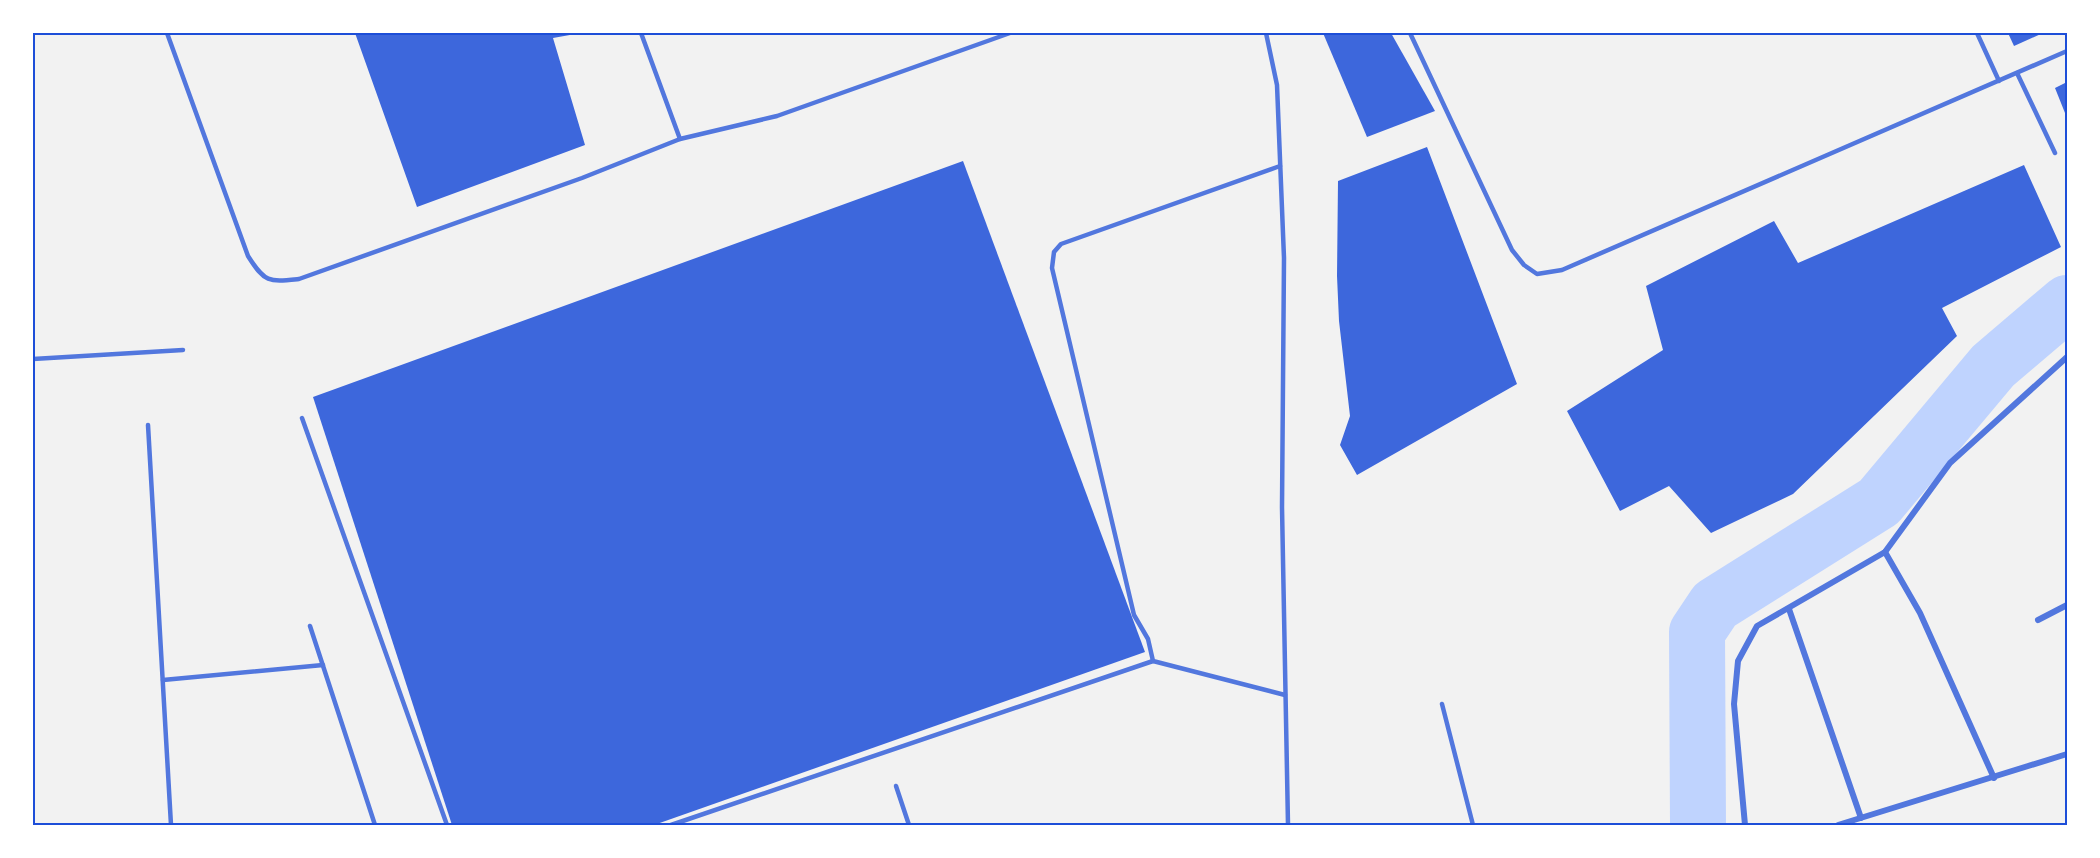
<svg xmlns="http://www.w3.org/2000/svg" width="2100" height="858" font-family="Lato,sans-serif">
<rect width="100%" height="100%" fill="#f2f2f2"/>
<g fill="none" stroke-linecap="round" stroke-linejoin="round">
<polyline stroke="#bfd3fe" stroke-width="56" points="1698,825 1697,632 1715,605 1879,502 1993,366 2067,303"/>
</g>
<g fill="#3d67dc">
<polygon points="355,33 581,33 553,38 585,145 417,207"/>
<polygon points="1323,33 1391,33 1435,111 1367,137"/>
<polygon points="2008,33 2043,33 2014,46"/>
<polygon points="2067,82 2067,118 2055,88"/>
<polygon points="1427,147 1517,384 1357,475 1340,445 1350,416 1339,321 1337,276 1338,181"/>
<polygon points="963,161 1145,652 654,825 452,825 313,397"/>
<polygon points="2024,165 2061,247 1942,308 1957,336 1793,494 1711,533 1669,486 1620,511 1567,411 1663,350 1646,286 1774,221 1798,263"/>
</g>
<g fill="none" stroke-linecap="round" stroke-linejoin="round">
<g stroke="#5277de" stroke-width="4.5">
<path d="M167 33 248 256C265 283 269 282 299 279L582 178 680 139 777 116 1010 33"/>
<polyline points="641,33 680,139"/>
<polyline points="1266,33 1277,85 1284,258 1282,507 1288,825"/>
<polyline points="1410,33 1512,250 1524,265 1537,274 1562,270 2067,51"/>
<polyline points="1977,33 1999,81"/>
<polyline points="2017,73 2055,153"/>
<polyline points="1280,166 1061,244 1054,252 1052,268 1134,615 1148,639 1153,661 1285,695"/>
<polyline points="33,359 183,350"/>
<polyline points="302,418 447,825"/>
<polyline points="148,425 171,825"/>
<polyline points="310,626 375,825"/>
<polyline points="163,680 323,665"/>
<polyline points="1442,704 1473,825"/>
<polyline points="896,786 909,825"/>
<polyline points="671,825 1153,661"/>
</g>
<g stroke="#5277de" stroke-width="6">
<polyline points="1885,552 1920,613 1994,778"/>
<polyline points="1789,609 1861,818"/>
<polyline points="2038,620 2067,605"/>
<polyline points="1745,825 1734,704 1738,661 1757,626 1885,552 1950,463 2067,357"/>
<polyline points="1838,825 2067,754"/>
</g>
</g>
<rect width="2100" height="858" fill="none" stroke="#ffffff" stroke-width="69"/>
<rect x="34" y="34" width="2032" height="790" fill="none" stroke="#1d4ed8" stroke-width="2"/>
</svg>
